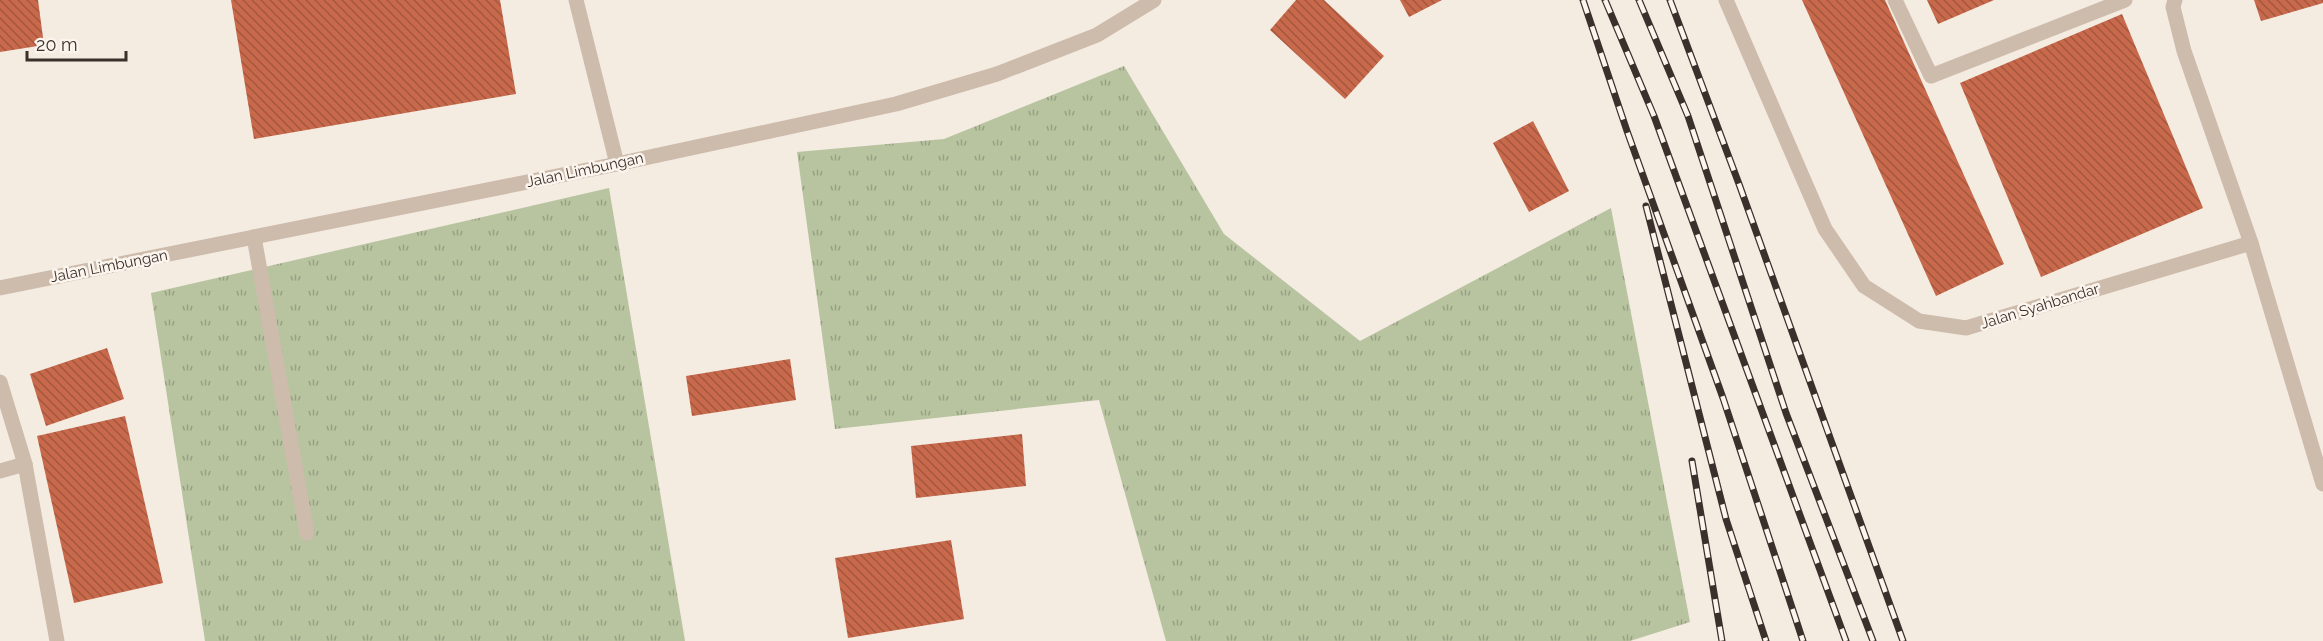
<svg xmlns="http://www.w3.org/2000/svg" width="2323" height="641" font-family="Raleway,sans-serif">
<defs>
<pattern id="grass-tufts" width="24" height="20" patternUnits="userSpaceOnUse" patternTransform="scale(1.5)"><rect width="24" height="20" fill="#b8c4a0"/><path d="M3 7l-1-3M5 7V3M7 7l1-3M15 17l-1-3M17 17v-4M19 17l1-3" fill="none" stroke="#97a083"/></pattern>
<pattern id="building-back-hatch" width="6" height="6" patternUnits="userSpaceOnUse" patternTransform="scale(1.5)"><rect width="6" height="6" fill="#c8694b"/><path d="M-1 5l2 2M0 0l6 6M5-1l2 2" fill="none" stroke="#a4573f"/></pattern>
</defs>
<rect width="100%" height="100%" fill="#f4ebe1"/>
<g fill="url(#grass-tufts)">
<polygon points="1124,66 1224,234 1360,341 1611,208 1690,622 1630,641 1166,641 1099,400 835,429 797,152 944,139"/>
<polygon points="609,188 685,641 205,641 151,293"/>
</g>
<g fill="url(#building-back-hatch)">
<polygon points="0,0 38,0 44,45 0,52"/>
<polygon points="231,0 500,0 516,94 254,139"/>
<polygon points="1296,0 1324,0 1384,56 1345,99 1270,30"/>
<polygon points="1400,0 1442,0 1409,17"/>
<polygon points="1802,0 1885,0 2004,264 1936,296"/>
<polygon points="1927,0 1994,0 1938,24"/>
<polygon points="2254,0 2323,0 2323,3 2261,21"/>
<polygon points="2122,14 2203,208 2041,277 1960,83"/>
<polygon points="1533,121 1569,191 1529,212 1493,143"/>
<polygon points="107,348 124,399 46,426 30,374"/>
<polygon points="790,359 796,400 692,416 686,376"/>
<polygon points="125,416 163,583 74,603 37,436"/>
<polygon points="1022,434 1026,486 916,498 911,446"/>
<polygon points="951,540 964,619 848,638 835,558"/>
</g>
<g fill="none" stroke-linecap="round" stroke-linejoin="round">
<g stroke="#cdbbac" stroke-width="15">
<polyline points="1895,0 1931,76 2125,0"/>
<polyline points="2175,0 2173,7 2184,51 2251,243"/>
<polyline points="254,237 307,533"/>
<polyline points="0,382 25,464 57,641"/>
<polyline points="0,471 25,464"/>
</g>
<g stroke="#cdbbac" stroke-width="15">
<polyline points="576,0 617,164"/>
<polyline points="1726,0 1825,229 1864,286 1919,321 1966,328 2251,243 2323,484"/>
<polyline points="0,288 617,164 896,104 997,74 1097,35 1154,0"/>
</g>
<defs>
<g id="rail">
<polyline points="1583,0 1627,131 1723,398 1803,641"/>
<polyline points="1605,0 1654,116 1846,641"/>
<polyline points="1639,0 1688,116 1786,413 1873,641"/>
<polyline points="1670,0 1739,184 1903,641"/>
<polyline points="1646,206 1726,519 1766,641"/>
<polyline points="1692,461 1722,641"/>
</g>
</defs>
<use href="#rail" stroke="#3b302b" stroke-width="7"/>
<use href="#rail" stroke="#fbf5ee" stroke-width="4.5" stroke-dasharray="14" stroke-linecap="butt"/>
</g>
<g text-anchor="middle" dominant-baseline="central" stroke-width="5" stroke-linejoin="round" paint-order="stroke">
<g font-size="15" fill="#3b302b" stroke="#fbf5ee">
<text transform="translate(585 170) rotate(-12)">Jalan Limbungan</text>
<text transform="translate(109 266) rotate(-11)">Jalan Limbungan</text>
<text transform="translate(2040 306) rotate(-17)">Jalan Syahbandar</text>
</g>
</g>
<path d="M27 51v9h99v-9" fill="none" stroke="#3b302b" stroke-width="3"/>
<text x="36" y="51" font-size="18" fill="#3b302b" stroke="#fbf5ee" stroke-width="4.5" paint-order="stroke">20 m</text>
</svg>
